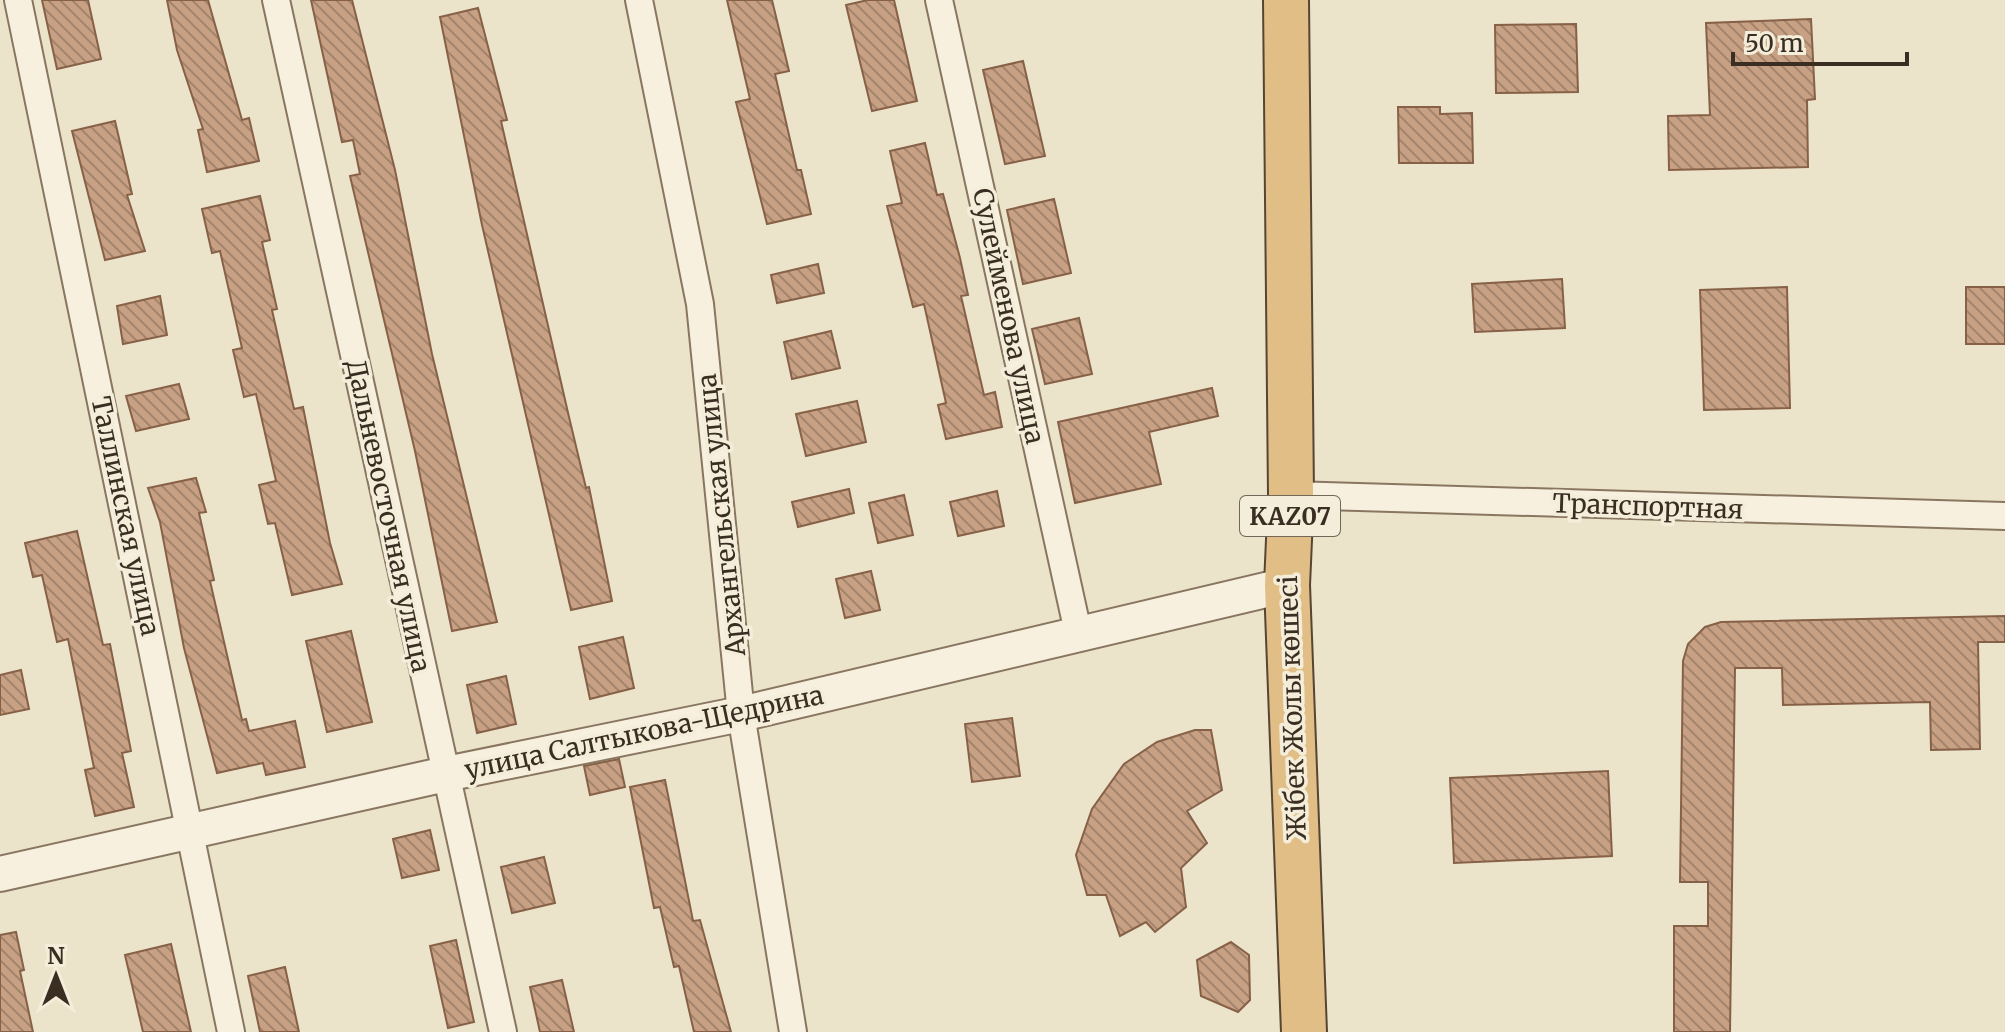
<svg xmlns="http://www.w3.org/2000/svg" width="2005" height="1032" font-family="Merriweather,serif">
<defs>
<pattern id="building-back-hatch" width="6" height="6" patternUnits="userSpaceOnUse" patternTransform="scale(2)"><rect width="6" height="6" fill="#c8a184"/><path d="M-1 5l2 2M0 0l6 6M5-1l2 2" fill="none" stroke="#a3846c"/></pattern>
</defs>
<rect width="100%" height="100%" fill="#ece3cb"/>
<g fill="url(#building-back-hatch)" stroke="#866147" stroke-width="2">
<polygon points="42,0 88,0 101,59 57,69"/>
<polygon points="167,0 208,0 242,120 249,118 259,161 207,172 198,130 203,129 177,50"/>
<polygon points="311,0 352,0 395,170 432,354 497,622 452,631 415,451 350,176 360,174 353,140 342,142"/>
<polygon points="727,0 772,0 789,71 775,74 797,170 801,170 811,214 767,224 736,102 750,99"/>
<polygon points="868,0 894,0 917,101 872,111 846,5"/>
<polygon points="478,8 507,120 501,121 569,417 586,488 589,487 612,601 571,610 482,225 440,17"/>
<polygon points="1811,19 1815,99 1807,100 1808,167 1669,170 1668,116 1710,115 1706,23"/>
<polygon points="1576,24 1578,92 1496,93 1495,25"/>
<polygon points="1023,61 1045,156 1005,164 983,70"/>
<polygon points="1398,107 1440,107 1440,114 1472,113 1473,163 1399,163"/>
<polygon points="115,121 132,194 127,195 145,251 105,260 72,131"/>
<polygon points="925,143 937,195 943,194 960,258 968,295 961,296 984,395 995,392 1002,427 946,439 938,405 946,403 924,304 913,307 887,206 902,203 890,151"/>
<polygon points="260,196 270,240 262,242 277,309 272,310 294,409 303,407 330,543 342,584 292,595 275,523 268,524 259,485 276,481 256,394 244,397 233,350 242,348 220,251 212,253 202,209"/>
<polygon points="1054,199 1071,273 1023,284 1007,210"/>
<polygon points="818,264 824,293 777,303 771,275"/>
<polygon points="1562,279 1565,328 1475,332 1472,284"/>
<polygon points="1787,287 1790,408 1704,410 1700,290"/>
<rect x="1966" y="287" width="39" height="57"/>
<polygon points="160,296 167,335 123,344 117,306"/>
<polygon points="1079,318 1092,374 1045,384 1032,329"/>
<polygon points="831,331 840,368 792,379 784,342"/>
<polygon points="179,384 189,419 136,431 126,396"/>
<polygon points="1212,388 1218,416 1149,432 1161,484 1075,503 1058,422"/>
<polygon points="857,401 866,442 806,456 796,414"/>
<polygon points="196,478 206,512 199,513 214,580 210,581 242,720 246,719 249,731 295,721 305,767 266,775 263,763 217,773 184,648 160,522 148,488"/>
<polygon points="849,489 854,513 798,527 792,502"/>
<polygon points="997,491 1004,526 958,536 950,502"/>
<polygon points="904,495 913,535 878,543 869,503"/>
<polygon points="77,531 103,645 110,644 131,751 122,753 134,807 95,816 85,770 94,768 68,639 57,642 42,575 33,577 25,543"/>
<polygon points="871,571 880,610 845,618 836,579"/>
<polygon points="2005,616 2005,642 1978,642 1980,749 1931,750 1930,702 1783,705 1782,668 1735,668 1730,1032 1674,1032 1674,926 1708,926 1708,882 1680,882 1683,661 1688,644 1705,627 1721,622"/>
<polygon points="351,631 372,722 327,732 306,641"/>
<polygon points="623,637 634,688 590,699 579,647"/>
<polygon points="21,670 29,709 0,715 0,675"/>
<polygon points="506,676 516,724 477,733 467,685"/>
<polygon points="1012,718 1020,776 972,782 965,724"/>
<polygon points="1195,730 1211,730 1222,790 1187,811 1207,843 1181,868 1186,907 1155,932 1146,922 1120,936 1106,895 1087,895 1076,855 1092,809 1124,764 1157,742"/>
<polygon points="619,759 625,787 590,795 584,766"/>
<polygon points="1608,771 1612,856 1454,863 1450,778"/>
<polygon points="665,780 693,921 700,920 731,1032 694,1032 679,966 674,967 660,907 654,908 630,787"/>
<polygon points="430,830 439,870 402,878 393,839"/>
<polygon points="544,857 555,903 512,913 501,867"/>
<polygon points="16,932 24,970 20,971 33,1032 0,1032 0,935"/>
<polygon points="456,940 474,1022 448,1028 430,946"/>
<polygon points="1231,942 1249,955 1250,1000 1238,1012 1201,996 1197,960"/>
<polygon points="171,944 191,1032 143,1032 125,955"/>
<polygon points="285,967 299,1032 260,1032 248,976"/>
<polygon points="562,980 574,1032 540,1032 530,987"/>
</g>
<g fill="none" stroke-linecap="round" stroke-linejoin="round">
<defs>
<g id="minor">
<polyline points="18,0 231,1032"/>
<polyline points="276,0 503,1032"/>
<polyline points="639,0 700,304 741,714 793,1032"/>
<polyline points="939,0 1078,632"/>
<polyline points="1291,495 2005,516"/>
</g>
<polyline id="tertiary" points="0,874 446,774 741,714 1287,585"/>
<polyline id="trunk" points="1286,0 1291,495 1287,585 1304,1032"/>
</defs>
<use href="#minor" stroke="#897660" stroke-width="30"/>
<use href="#tertiary" stroke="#897660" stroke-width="38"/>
<use href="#trunk" stroke="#574534" stroke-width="48"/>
<use href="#minor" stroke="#f7f0de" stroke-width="26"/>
<use href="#tertiary" stroke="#f7f0de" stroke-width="34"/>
<use href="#trunk" stroke="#e0be86" stroke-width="44"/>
</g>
<g text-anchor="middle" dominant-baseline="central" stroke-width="7" stroke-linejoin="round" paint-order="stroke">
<rect fill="#f4edda" stroke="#726759" stroke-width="2" x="1240" y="496" width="100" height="40" rx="6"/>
<g font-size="24" font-weight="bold" fill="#3a2e22">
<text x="1290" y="516">KAZ07</text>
</g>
<g font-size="26" fill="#3a2e22" stroke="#f4edda">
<text transform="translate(1009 316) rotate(78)">Сулейменова улица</text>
<text transform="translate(1648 506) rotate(2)">Транспортная</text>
<text transform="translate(721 515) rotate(-96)">Архангельская улица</text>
<text transform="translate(126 516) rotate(78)">Таллинская улица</text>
<text transform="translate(389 516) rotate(78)">Дальневосточная улица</text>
<text transform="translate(1292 708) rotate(-92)">Жібек Жолы көшесі</text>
<text transform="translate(644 732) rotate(-12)">улица Салтыкова-Щедрина</text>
</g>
</g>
<g transform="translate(56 976)" stroke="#f4edda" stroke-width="6" paint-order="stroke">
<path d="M0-6L14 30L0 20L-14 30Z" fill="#3a2e22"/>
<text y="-12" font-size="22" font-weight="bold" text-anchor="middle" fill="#3a2e22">N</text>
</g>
<path d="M1733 52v12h174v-12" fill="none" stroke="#3a2e22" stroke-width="4"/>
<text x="1745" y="52" font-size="24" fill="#3a2e22" stroke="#f4edda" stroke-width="6" paint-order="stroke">50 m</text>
</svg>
